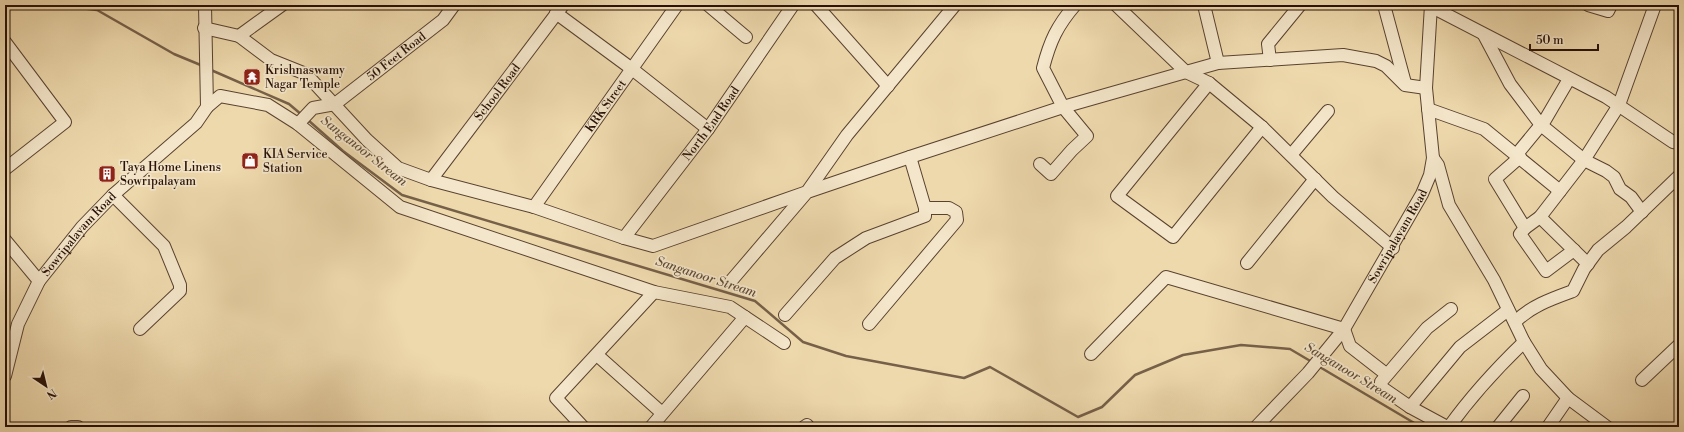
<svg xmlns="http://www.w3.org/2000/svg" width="1684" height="432" font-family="'Libre Bodoni',serif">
<rect width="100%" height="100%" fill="#eed9ad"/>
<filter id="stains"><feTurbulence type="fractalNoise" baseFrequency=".005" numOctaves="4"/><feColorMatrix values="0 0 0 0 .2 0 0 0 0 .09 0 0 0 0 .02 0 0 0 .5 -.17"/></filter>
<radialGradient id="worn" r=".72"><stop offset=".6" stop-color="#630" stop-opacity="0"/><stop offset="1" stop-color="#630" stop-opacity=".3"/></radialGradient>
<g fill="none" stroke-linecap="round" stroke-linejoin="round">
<g stroke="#766049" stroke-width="2.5">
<polyline points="24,5 55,5 97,10 174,54 203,66"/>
<polyline points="211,70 289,104 302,115"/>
<polyline points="308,120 343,151 402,195 755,301 803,342 846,356 964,378 990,367 1078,417 1102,407 1135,375 1183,355 1241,345 1290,349 1312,362"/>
<polyline points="1318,366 1421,427"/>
</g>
<defs>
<g id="minor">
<polyline points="708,5 746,37"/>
<polyline points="816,5 888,86"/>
<polyline points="1116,5 1186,72 1209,83 1262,127 1333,197 1393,248"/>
<polyline points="1204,5 1218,63"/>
<polyline points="1384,5 1405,83"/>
<polyline points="1588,5 1608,11 1611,5"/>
<polyline points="1430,6 1606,97 1673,142 1679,143"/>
<polyline points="556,13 632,69 708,129"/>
<polyline points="204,28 239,36 282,5"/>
<polyline points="1484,35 1510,84 1541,125 1584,160 1606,171 1614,177 1620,189 1631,197 1642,212"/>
<polyline points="239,36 271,60 306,74 367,140 398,168 431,180 534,207 624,238 653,246 807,192 847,135 955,5"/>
<polyline points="5,42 65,122 5,169"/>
<polyline points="1270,60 1268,44 1300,5"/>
<polyline points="1209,83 1117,196 1173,237 1262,127"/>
<polyline points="207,107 220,96 268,105 298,124 400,207 654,292 730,307 784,343"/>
<polyline points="1428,109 1484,129 1560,191"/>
<path id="s1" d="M298 124 313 108 335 104 443 20 454 5"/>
<polyline points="1517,154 1545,120 1569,79"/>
<polyline points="1291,155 1328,111"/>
<polyline points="1520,157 1495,179 1525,228 1540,217 1584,160 1619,105 1655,5"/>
<polyline points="1433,158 1438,165 1449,205 1494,280 1524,342 1541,369 1568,398 1607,427"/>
<path d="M1040 164 1051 174 1072 150 1087 136 1063 107 1043 68C1050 41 1057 26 1075 5"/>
<path id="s2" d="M431 180 563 5"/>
<polyline points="113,195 164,246 180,285 180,291 140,329"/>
<path id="s3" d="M534 207 677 5"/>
<polyline points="1540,217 1588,264"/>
<polyline points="1525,228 1520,234 1546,271 1574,250"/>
<path id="s4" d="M624 238 708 129 793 5"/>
<polyline points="5,240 39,281"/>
<polyline points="1247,263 1315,179"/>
<polyline points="731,281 807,192 910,157 1063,107 1186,72 1218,63 1343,55 1376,61 1386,66 1405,85 1426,88"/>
<polyline points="785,315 835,258 866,238 925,216 925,208 910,157"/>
<path d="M1515 322C1531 306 1551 299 1573 291L1584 269 1598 250 1626 227 1679 176"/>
<polyline points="869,324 957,220 956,212 949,208 925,208"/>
<polyline points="1091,354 1166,277 1344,329 1350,346 1386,374"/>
<polyline points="597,355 662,413"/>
<path id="s5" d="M5 376 18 324 39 281 82 227 113 195 196 123 207 107 205 5"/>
<polyline points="1642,380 1679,345"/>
<polyline points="1410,407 1460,347 1508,310"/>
<polyline points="71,427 78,427"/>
<polyline points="583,427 556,398 654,292"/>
<polyline points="651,427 745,317"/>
<polyline points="804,427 807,425 808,427"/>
<path id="s6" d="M1256 427 1308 373 1344 329 1422 194 1430 175 1433 158 1426 88 1431 5"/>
<polyline points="1447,427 1410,407 1381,387 1381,382 1427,328 1451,309"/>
<path d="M1449 427C1472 395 1496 369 1524 342"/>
<polyline points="1498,427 1523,396"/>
<polyline points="1548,427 1568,398"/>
</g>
</defs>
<use href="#minor" stroke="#594230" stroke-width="14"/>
<use href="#minor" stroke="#f4e6ca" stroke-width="12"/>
</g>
<defs>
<symbol id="temple-square" viewBox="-11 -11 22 22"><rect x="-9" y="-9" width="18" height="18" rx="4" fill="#8f2418" stroke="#f4e6ca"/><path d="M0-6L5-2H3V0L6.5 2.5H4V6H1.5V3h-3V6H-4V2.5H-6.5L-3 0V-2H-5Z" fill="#fff"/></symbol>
<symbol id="shop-square" viewBox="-11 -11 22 22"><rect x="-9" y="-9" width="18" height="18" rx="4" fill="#8f2418" stroke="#f4e6ca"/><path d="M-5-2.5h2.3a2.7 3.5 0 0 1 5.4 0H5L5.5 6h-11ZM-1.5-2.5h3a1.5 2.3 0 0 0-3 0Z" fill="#fff"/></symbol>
<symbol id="building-square" viewBox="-11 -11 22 22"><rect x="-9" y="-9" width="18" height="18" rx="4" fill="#8f2418" stroke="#f4e6ca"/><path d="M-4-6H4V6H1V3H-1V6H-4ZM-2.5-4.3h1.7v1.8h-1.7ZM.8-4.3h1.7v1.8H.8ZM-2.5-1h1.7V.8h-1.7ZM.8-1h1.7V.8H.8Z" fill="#fff"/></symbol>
</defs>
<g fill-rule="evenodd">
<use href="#temple-square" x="242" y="67" width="20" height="20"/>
<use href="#shop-square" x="240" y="151" width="20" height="20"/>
<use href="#building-square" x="97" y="164" width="20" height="20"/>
</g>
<g text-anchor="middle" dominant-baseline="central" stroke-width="3.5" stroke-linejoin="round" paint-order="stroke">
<g font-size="12" fill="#271007" stroke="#f4e6ca">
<text stroke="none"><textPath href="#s1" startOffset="122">50 Feet Road</textPath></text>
<text stroke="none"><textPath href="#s2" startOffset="110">School Road</textPath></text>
<text stroke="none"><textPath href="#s3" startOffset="124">KRK Street</textPath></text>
<text stroke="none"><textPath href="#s4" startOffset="144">North End Road</textPath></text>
<text stroke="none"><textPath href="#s5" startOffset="163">Sowripalayam Road</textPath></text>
<text stroke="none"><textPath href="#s6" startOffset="239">Sowripalayam Road</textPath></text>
</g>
<g font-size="12" fill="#271007" stroke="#f4e6ca" text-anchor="start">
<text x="265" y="70">Krishnaswamy<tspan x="265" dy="14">Nagar Temple</tspan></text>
<text x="263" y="154">KIA Service<tspan x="263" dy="14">Station</tspan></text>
<text x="120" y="167">Taya Home Linens<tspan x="120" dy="14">Sowripalayam</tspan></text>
</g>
<g font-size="13" font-style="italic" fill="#624c38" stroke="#f4e6ca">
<text transform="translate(364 151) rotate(38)">Sanganoor Stream</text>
<text transform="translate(706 277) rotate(18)">Sanganoor Stream</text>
<text transform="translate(1351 373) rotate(31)">Sanganoor Stream</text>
</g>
</g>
<rect width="1684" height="432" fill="none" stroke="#eed9ad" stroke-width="20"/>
<rect x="6" y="6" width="1672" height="420" fill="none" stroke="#271007" stroke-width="2"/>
<rect x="10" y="10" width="1664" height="412" fill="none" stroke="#271007"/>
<g transform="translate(46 386) rotate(145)" stroke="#f4e6ca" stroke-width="3" paint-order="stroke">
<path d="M0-3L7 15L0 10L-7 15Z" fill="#271007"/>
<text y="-6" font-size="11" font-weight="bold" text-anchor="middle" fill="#271007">N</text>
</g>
<path d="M1530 44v6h68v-6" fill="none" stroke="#271007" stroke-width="2"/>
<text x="1536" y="44" font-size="12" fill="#271007" stroke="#f4e6ca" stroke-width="3" paint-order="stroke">50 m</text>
<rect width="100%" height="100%" filter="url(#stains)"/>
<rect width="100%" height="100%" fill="url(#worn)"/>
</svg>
